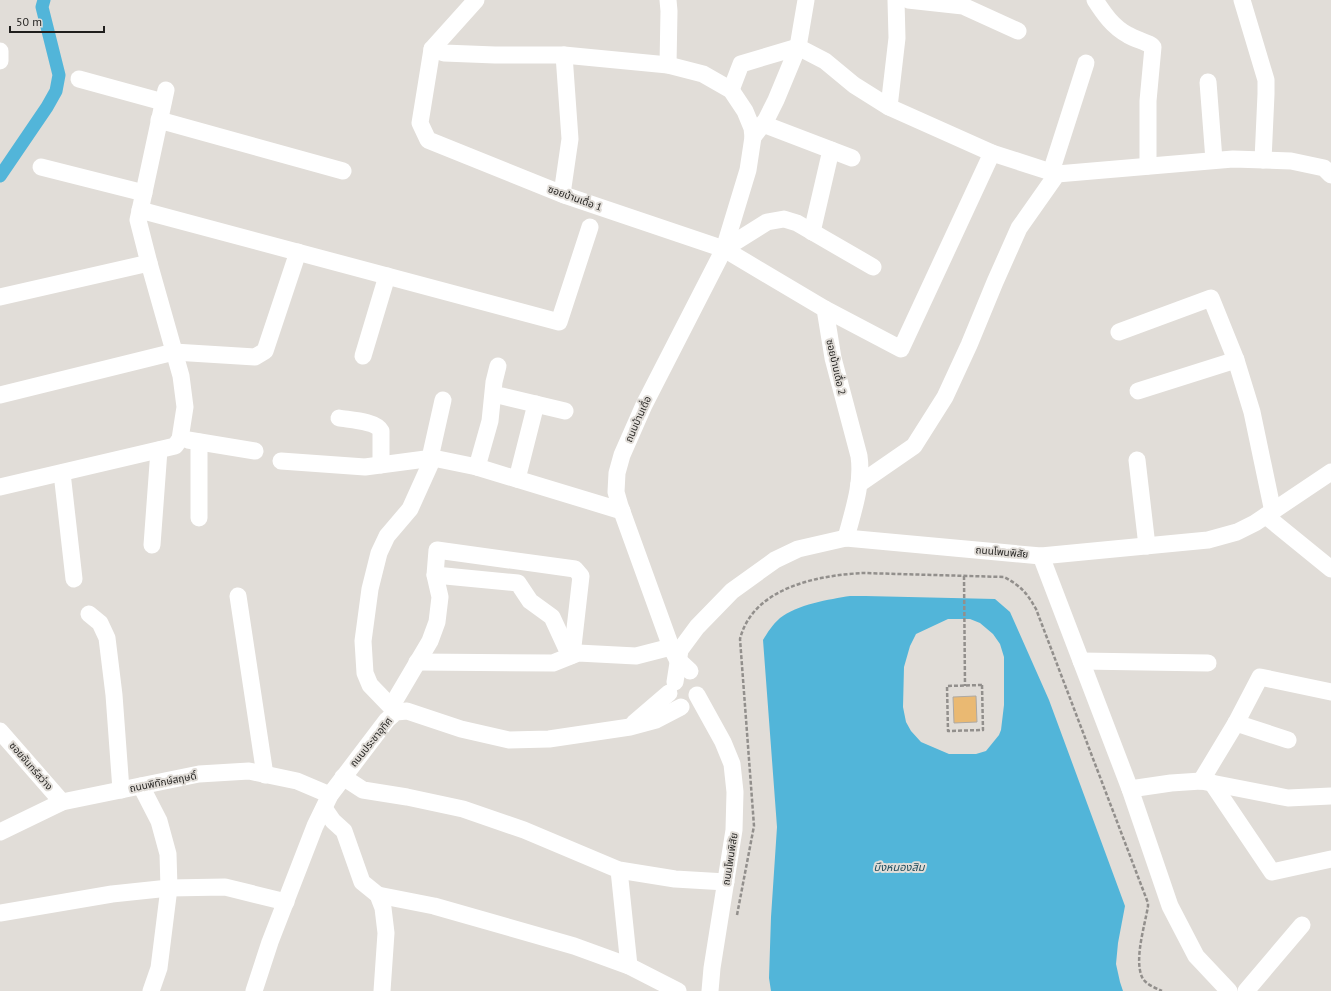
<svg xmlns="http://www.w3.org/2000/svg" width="1331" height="991" font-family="'PT Sans','Noto Sans Thai',sans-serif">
<rect width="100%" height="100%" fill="#e1ddd8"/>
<path fill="#52b5d9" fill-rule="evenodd" d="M850 596H865L995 599 1010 612 1049 700 1125 906 1118 943 1116 964 1120 982 1123 991H771L769 978 771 917 777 827 763 640C768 632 772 625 780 618 796 605 830 599 850 596ZM948 619H970L980 623 993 634 1000 644 1004 657V705L1001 730 999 735 986 751 976 754H949L921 742 911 731 906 722 903 707 904 667 910 646 916 634Z"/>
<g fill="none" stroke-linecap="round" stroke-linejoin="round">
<polyline stroke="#52b5d9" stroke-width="13" points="0,176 47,107 56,91 59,75 42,7 44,0"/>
</g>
<polygon fill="#eab972" stroke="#ada9a4" points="976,696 977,722 954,723 953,697"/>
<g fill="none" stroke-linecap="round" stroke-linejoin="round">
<g stroke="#928f8c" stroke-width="2.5" stroke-dasharray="4 2" stroke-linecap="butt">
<polyline points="964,576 965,686"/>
<polygon points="982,685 983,730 948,731 947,686"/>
<path d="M737 915 754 826 740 639C753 587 819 575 864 573L1004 577C1021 586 1027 593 1036 609L1148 903V906C1145 925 1134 959 1142 977 1145 984 1155 988 1162 991"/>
</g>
<g stroke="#fff" stroke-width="17">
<path d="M476 0 432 49 420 123 428 140 567 196 724 249 825 309 833 358 859 456C863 484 853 511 846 538"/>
<polyline points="668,0 669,11 668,65"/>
<polyline points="908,0 963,6 1018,31"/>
<path d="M1095 0C1104 14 1113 27 1128 35 1135 39 1143 41 1151 45L1153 47 1148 101V166"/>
<polyline points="1242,0 1266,80 1266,94 1263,160"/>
<polyline points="432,49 444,53 495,55 564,55 668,65 703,74 731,90 745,111 752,128 753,137 748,170 724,249 644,405 622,455 617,473 616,492 620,506 671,647 677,659 690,671"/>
<polyline points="0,51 0,61"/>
<polyline points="79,79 163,102"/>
<polyline points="1208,82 1214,160"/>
<polyline points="731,90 741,64 798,47 825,61 854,85 889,107 992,153 1057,174"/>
<polyline points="889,107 897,38 896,0"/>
<polyline points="159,120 343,171"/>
<polyline points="763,124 852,158"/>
<polyline points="753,137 766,120 776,100 798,47 806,0"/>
<polyline points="41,167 144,193"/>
<polyline points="1051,172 1086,63"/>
<polyline points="562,194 570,139 564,55"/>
<polyline points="140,210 559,322 590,227"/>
<polyline points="812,232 831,150"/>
<polyline points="724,249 767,222 784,219 797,223 873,267"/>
<polyline points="0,297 149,263"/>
<polyline points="825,309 901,349 992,153"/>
<polyline points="1119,332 1211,298 1236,360 1252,412 1273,512"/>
<polyline points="363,356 387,276"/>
<polyline points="1138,391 1236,360"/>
<polyline points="0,395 174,352 255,357 265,351 298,252"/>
<polyline points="502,396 565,411"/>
<path d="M339 418C350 420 376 421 381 431V465"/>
<polyline points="188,440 255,451"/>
<polyline points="430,458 443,400"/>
<polyline points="1137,460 1147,546"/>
<polyline points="281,461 365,467 433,458 477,467 622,511"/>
<polyline points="477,467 490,421 494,382 498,366"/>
<polyline points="62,473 74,579"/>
<polyline points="517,479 536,404"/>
<polyline points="859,484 914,446 945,397 969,345 995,282 1019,228 1057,174 1233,159 1291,161 1324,168 1331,175"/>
<polyline points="0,487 175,446 180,439 185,407 181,376 149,263 138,220 166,90"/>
<polyline points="1266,516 1331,569"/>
<polyline points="199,518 199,442"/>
<polyline points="152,545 159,450"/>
<polyline points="1041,556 1130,789 1170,906 1196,956 1229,991"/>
<polyline points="435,575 518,583 530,601 552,617 570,656"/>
<polyline points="238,596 265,775"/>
<polyline points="89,614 100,623 107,638 114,695 121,790"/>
<polyline points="1081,661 1208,663"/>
<polyline points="417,662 553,663 578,653 636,656 671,647"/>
<polyline points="675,682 680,650 697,627 732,591 775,560 798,549 846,538 1041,556 1208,540 1237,532 1255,523 1331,472"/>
<polyline points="697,695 723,742 732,764 735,792 734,830 712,968 710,991"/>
<polyline points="391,707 430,641 437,622 440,597 435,575 437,550 575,569 581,576 572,655"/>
<polyline points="396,712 370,685 365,673 363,641 370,589 379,553 387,536 410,509 433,458"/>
<polyline points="634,723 669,693"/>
<polyline points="1236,723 1288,740"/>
<polyline points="0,731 62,802"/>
<polyline points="343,777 363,790 407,797 463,809 524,830 619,870 675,879 726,882"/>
<polyline points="1201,781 1236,723 1260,677 1331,692"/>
<polyline points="1212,783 1272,872 1331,859"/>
<polyline points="141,786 159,821 168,854 169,888 159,968 151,991"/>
<polyline points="1130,789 1171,783 1201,781 1288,798 1331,796"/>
<polyline points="324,808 333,821 344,831 362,882 378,895 383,908 386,933 382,991"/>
<polyline points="0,832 62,802 199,774 249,771 297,781 330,795"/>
<polyline points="619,870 629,966"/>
<polyline points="378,895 434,906 574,946 629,966 678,991"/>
<polyline points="0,913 112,894 169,888 225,887 286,902"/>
<polyline points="254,991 270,942 315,826 330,795 387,720 396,712 407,711 461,729 509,740 549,739 630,727 656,720 681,707"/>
<polyline points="1246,991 1302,925"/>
</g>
</g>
<g text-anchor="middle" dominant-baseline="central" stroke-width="4" stroke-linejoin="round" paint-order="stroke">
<g font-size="10" fill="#201f1d" stroke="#e1ddd8">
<text transform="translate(575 198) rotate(20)">ซอยบ้านเดื่อ 1</text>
<text transform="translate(836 367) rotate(77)">ซอยบ้านเดื่อ 2</text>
<text transform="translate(638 419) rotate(-66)">ถนนบ้านเดื่อ</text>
<text transform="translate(1002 552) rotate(5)">ถนนโพนพิสัย</text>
<text transform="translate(371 742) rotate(-51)">ถนนประชาอุทิศ</text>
<text transform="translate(31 766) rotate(49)">ซอยจันทร์สว่าง</text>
<text transform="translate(163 782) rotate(-11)">ถนนพิทักษ์สฤษดิ์</text>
<text transform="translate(730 859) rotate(-81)">ถนนโพนพิสัย</text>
</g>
<g font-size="11" font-style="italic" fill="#234e5d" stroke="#e1ddd8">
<text x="899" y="867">บึงหนองสิม</text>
</g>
</g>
<path d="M10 26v6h94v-6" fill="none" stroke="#201f1d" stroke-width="2"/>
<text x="16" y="26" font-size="12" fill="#201f1d" stroke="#e1ddd8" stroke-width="3" paint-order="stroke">50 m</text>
</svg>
